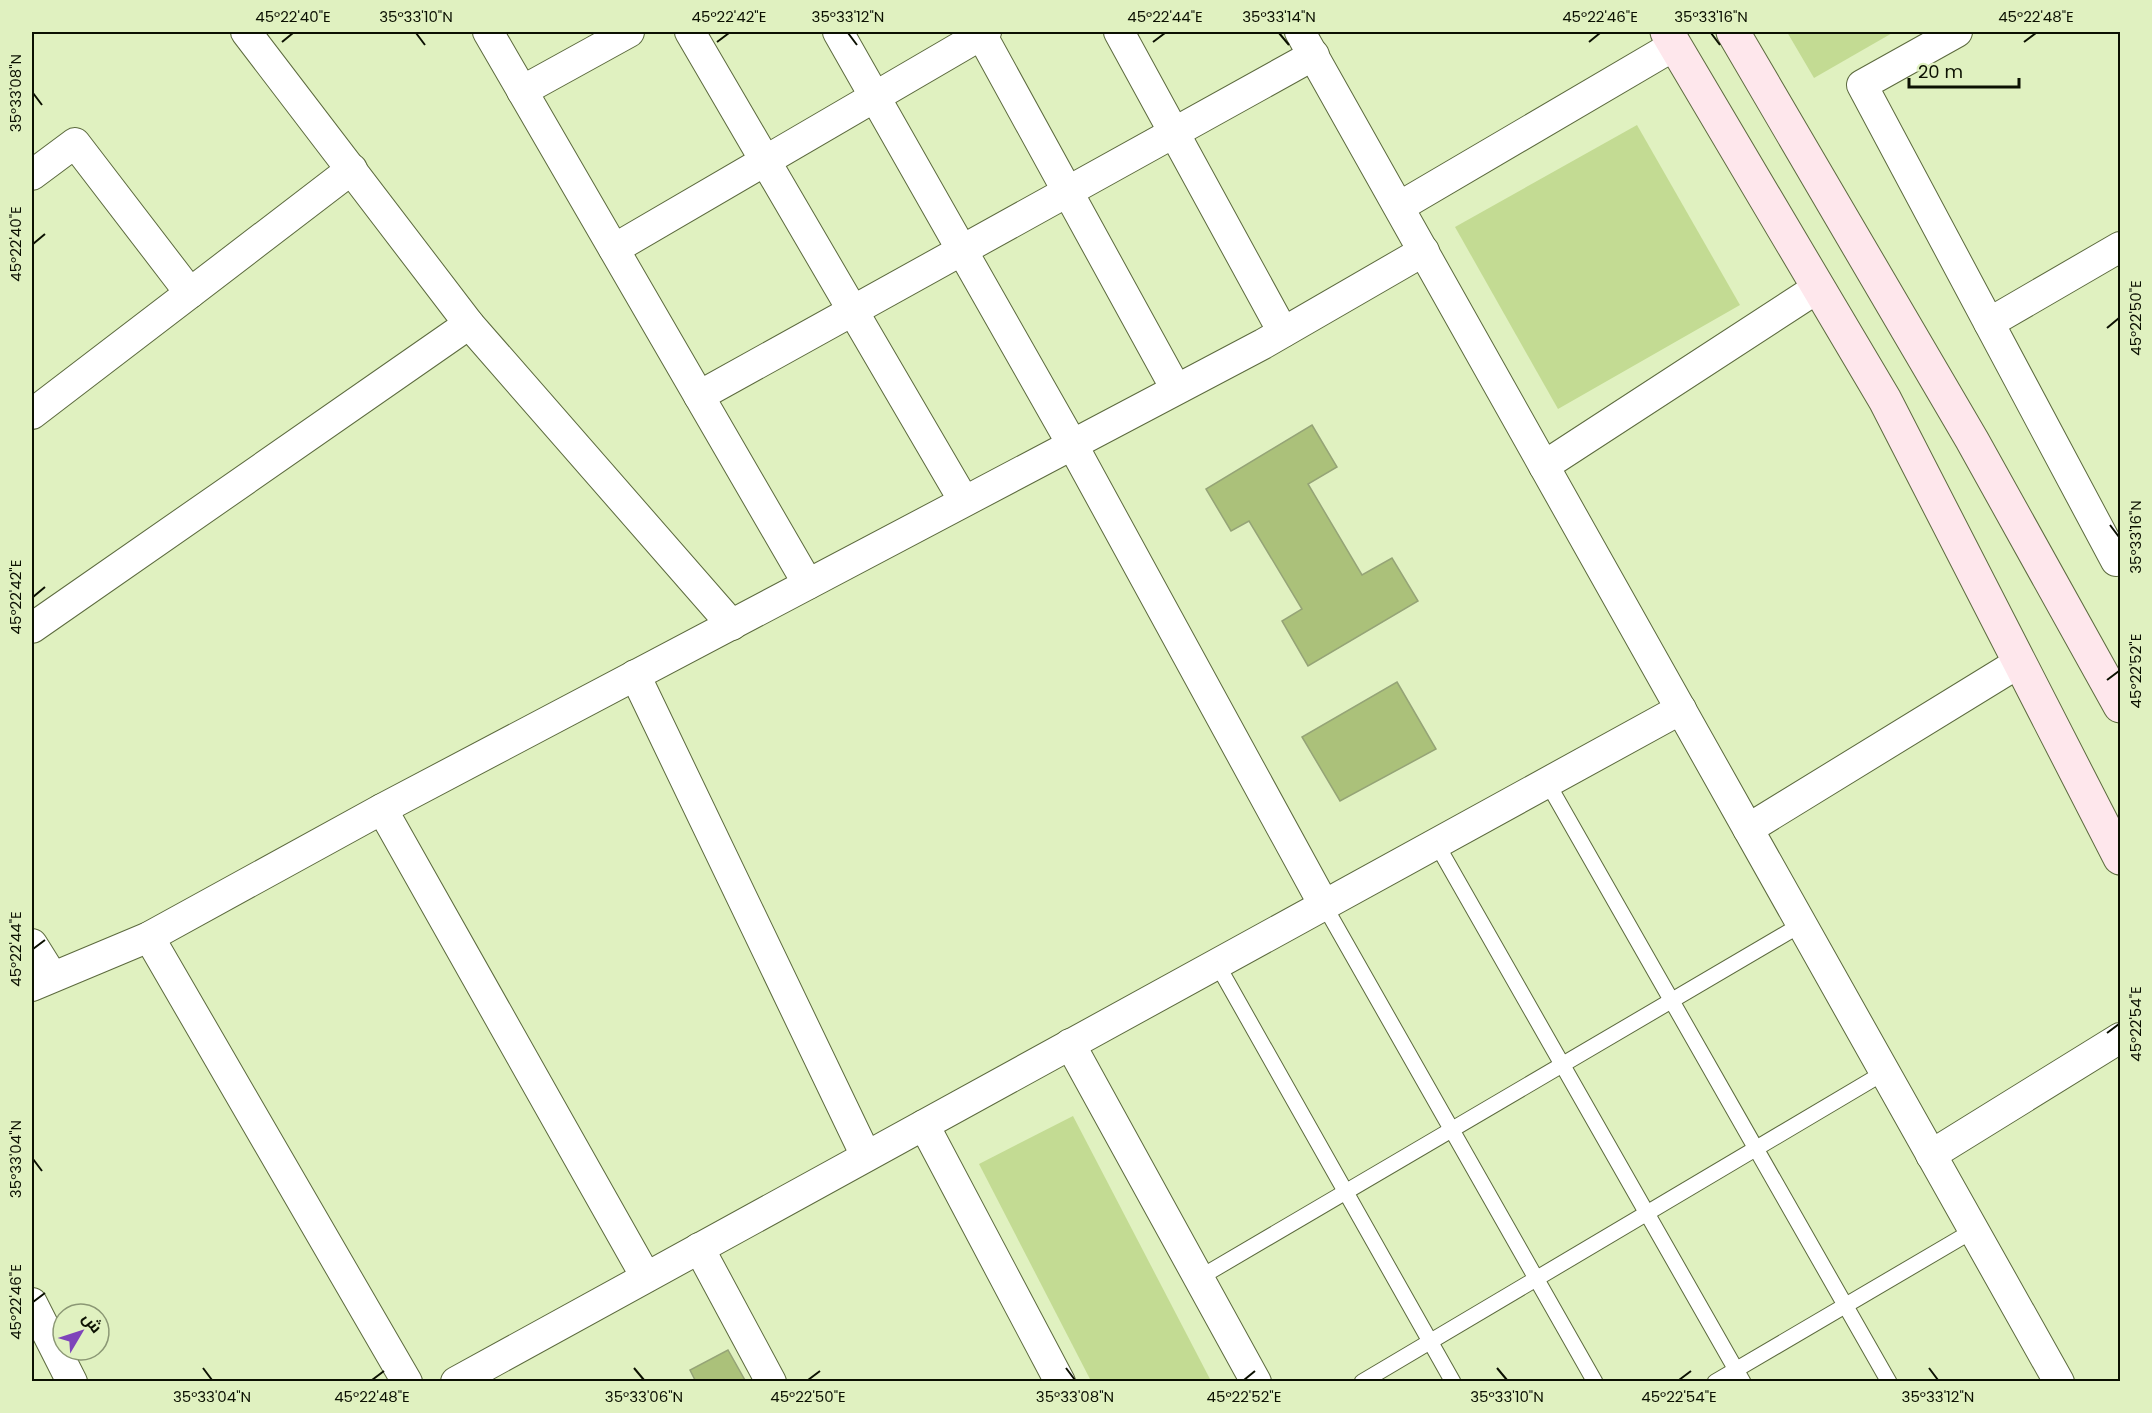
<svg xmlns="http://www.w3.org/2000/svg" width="2152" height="1413" font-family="Poppins,Cairo,sans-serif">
<rect width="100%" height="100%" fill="#e0f1c0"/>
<g fill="#c3db93">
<polygon points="1787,32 1894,32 1814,78"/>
<polygon points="1637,125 1740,305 1558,409 1455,227"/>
<polygon points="1073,1116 1211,1381 1091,1381 979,1164"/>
</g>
<g fill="#abc17a" stroke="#95a476" stroke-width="1.5">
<polygon points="1312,425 1337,467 1308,484 1362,575 1392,558 1418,601 1308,666 1282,621 1302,609 1249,521 1231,531 1206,489"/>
<polygon points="1397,682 1436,749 1340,801 1302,737"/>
<polygon points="728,1350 746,1382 696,1382 690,1370"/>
</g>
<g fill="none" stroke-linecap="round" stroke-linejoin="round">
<defs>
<g id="lane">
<polyline points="1547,782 1889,1382"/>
<polyline points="1436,843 1743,1382"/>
<polyline points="1324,905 1595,1382"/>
<polyline points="1217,964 1453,1382"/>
<polyline points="1199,1278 1802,924"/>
<polyline points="1362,1382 1885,1072"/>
<polyline points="1715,1382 1974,1230"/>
</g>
<g id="street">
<polyline points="246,32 469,324 732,625"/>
<polyline points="488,32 808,584"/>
<polyline points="690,32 964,501"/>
<polyline points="838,32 1072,444 1324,905"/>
<polyline points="980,32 1176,389"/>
<polyline points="1119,32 1283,332"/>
<polyline points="1300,32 2059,1382"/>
<polyline points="1957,32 1862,85 2116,561 2120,559"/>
<polyline points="522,91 629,32"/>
<polyline points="32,175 75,143 190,293"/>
<polyline points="1399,207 1675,45"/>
<polyline points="614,249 986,32"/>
<polyline points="1989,323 2120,247"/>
<polyline points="699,396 1314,55"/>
<polyline points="32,414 352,169"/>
<polyline points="1544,466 1819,287"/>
<polyline points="32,628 469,324"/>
<polyline points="635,675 866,1156"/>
<polyline points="382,809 646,1277"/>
<polyline points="1748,829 2020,662"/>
<polyline points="149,937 407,1382"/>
<polyline points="32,944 52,976"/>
<polyline points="32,986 149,937 382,809 1263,344 1424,251"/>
<polyline points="1070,1044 1256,1382"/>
<polyline points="924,1125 1060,1382"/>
<polyline points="1931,1155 2120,1038"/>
<polyline points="699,1248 771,1382"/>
<polyline points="32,1303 72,1382"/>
<polyline points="456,1382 1681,709"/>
</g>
<g id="secondary">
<polyline points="1667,32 1885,400 2120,858"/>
<polyline points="1733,32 1972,440 2120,706"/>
</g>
</defs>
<use href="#lane" stroke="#5c6a3e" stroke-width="17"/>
<use href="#street" stroke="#5c6a3e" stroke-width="32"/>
<use href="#secondary" stroke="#5c6a3e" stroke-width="35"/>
<use href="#lane" stroke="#fff" stroke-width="15"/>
<use href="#street" stroke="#fff" stroke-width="30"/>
<use href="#secondary" stroke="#fee7ec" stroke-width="33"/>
</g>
<path fill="none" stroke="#0c1102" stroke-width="2" d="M416 33 425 45M848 33 857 45M1279 33 1289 45M1711 33 1720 45M282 42 293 33M717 42 729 33M1153 42 1165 33M1589 42 1600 33M2024 42 2036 33M33 93 42 105M33 244 45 234M2107 328 2119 318M2110 525 2119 537M33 597 45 587M2107 680 2119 671M33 949 45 940M2107 1033 2119 1024M33 1159 42 1171M33 1302 45 1293M203 1368 212 1380M634 1368 644 1380M1066 1368 1075 1380M1497 1368 1507 1380M1929 1368 1938 1380M372 1380 384 1371M808 1380 820 1371M1244 1380 1255 1371M1679 1380 1691 1371"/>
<rect width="2152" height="1413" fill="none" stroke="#e0f1c0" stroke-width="66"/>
<g transform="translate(81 1332) rotate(51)"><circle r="28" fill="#e0f1c0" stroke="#8b9774" stroke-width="1.5"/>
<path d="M0-4.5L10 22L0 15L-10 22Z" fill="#7e44ba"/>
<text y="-9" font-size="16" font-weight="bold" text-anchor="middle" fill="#0c1102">ش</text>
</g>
<path d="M1909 78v9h110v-9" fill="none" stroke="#0c1102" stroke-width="3"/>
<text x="1918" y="78" font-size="18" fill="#0c1102" stroke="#e0f1c0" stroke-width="4.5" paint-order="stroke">20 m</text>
<rect x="33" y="33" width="2086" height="1347" fill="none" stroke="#0c1102" stroke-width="2"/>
<g font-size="15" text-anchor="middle" fill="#0c1102">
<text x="293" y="22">45°22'40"E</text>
<text x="416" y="22">35°33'10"N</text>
<text x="729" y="22">45°22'42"E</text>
<text x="848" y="22">35°33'12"N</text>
<text x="1165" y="22">45°22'44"E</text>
<text x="1279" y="22">35°33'14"N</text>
<text x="1600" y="22">45°22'46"E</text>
<text x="1711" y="22">35°33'16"N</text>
<text x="2036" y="22">45°22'48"E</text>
<text transform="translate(16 93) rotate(-90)" y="5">35°33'08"N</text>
<text transform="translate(16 244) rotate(-90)" y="5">45°22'40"E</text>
<text transform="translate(2136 318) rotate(-90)" y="5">45°22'50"E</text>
<text transform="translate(2136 537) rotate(-90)" y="5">35°33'16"N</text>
<text transform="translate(16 597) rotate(-90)" y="5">45°22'42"E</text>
<text transform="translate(2136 671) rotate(-90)" y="5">45°22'52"E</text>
<text transform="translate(16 949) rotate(-90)" y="5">45°22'44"E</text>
<text transform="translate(2136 1024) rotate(-90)" y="5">45°22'54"E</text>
<text transform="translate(16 1159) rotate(-90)" y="5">35°33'04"N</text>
<text transform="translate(16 1302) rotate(-90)" y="5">45°22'46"E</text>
<text x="212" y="1402">35°33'04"N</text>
<text x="372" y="1402">45°22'48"E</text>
<text x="644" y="1402">35°33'06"N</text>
<text x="808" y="1402">45°22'50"E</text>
<text x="1075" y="1402">35°33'08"N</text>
<text x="1244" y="1402">45°22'52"E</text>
<text x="1507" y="1402">35°33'10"N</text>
<text x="1679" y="1402">45°22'54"E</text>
<text x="1938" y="1402">35°33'12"N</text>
</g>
</svg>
